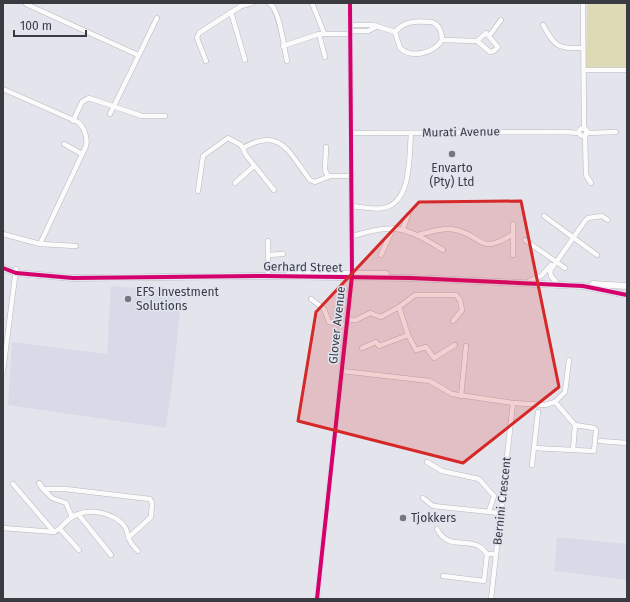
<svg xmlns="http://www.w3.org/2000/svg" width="630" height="602" font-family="'Fira Sans',sans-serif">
<rect width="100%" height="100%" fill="#e4e5ec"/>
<g fill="#d8dae8">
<polygon points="111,286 150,289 182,289 175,361 166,428 8,405 12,342 107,354"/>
<polygon points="557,537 627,544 627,580 554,571"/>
</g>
<polygon fill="#dedab5" points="587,3 627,3 627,68 586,68"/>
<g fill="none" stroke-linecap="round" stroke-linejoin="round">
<defs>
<g id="street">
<path d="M269 3C280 9 284 49 287 61"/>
<polyline points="312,3 324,33"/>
<polyline points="583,3 584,129"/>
<polyline points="26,4 138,55"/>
<polyline points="231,12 245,60"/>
<path d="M432 22C439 25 442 32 442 40 434 53 412 59 400 48L395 32C405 20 417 21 432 22Z"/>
<polyline points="350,25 373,25 395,32"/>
<path d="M543 25C556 48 557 48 583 48"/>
<polyline points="351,31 368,31 376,27"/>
<polyline points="319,34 325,57"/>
<polyline points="490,35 501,20"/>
<polyline points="442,40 477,41 490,52 494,51 498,47 486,33 477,41"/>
<polyline points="283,46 319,34 351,34"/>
<polyline points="206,61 197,38 199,33 241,6 252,3"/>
<polyline points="584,70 627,70"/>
<path d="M3 89 78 122C84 127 88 138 86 146L40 244"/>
<polyline points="110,114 157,18"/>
<polyline points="73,121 82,102 89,98 142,116 165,116"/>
<circle cx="583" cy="132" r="4"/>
<polyline points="352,133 565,132 579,133"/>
<polyline points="586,133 616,132"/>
<polyline points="585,135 586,175 591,183"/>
<polyline points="64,144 82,154"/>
<polyline points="326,147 325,170 328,177"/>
<path d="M243 148C281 126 289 153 310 180L315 182 330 176H352"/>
<polyline points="235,183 254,166"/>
<polyline points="198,191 203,156 228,138 241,145 246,155 274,190"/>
<path d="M352 206C362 207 373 210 383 208 412 203 409 156 411 133"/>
<polyline points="544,216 597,255"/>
<polyline points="513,224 513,255"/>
<polyline points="403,229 408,215"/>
<polyline points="3,234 40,244 76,246"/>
<path d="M418 235C430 232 443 227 456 230 484 236 478 256 513 234"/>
<path d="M353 236C396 223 405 227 443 250"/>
<polyline points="525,240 565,268"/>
<polyline points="268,255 283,254"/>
<polyline points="381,255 393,228"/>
<polyline points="550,271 585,221 588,218 602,216 608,220"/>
<polyline points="550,271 551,276 556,282"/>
<polyline points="268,274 268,241"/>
<polyline points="529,281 541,276 551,265"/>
<polyline points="311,299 324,309 329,322 347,325"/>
<polyline points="399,307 415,295 456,295 460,300 462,310 453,321"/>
<polyline points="348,320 356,320 370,313 381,317 399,307 408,335 416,350 426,347 434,358 455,345"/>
<polyline points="362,348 376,342 379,346 408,335"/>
<polyline points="3,371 16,269"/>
<polyline points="342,371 430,381 452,394 513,403 545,405 555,402 565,392 569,360"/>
<polyline points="461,396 466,346"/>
<polyline points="555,402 575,425 594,428 596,430 594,451 573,450"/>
<polyline points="600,441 627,443"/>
<polyline points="534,448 573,450 575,425"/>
<polyline points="427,462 442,471 479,479 494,496 489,511"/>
<polyline points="532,465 538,412"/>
<polyline points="39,483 43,489"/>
<polyline points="13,484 54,532"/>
<polyline points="423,498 433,506 500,513"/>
<polyline points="78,514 111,555"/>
<polyline points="72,517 66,503 52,498 43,489 65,489 150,499 152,503 151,517 129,537"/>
<path d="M3 528 54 532C63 528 67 518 76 515 91 508 115 513 125 527 128 531 127 537 130 541 132 545 135 548 138 551"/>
<polyline points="60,529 79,550"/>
<path d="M437 529C448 550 466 538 480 547 483 548 485 552 487 554H496"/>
<polyline points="443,576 484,581 487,554"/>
<polyline points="317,599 352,276 350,3"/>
<polyline points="491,599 513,403"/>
</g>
<g id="secondary">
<polyline points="3,268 16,273 73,278 266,276 411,278 583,286 627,295"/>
<polyline points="289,274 386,274"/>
<polyline points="593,284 627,286"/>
</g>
</defs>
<use href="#street" stroke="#b7b8bd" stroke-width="5.5"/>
<use href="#secondary" stroke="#b7b8bd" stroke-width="7"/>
<use href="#street" stroke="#fbfbfc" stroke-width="4.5"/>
<use href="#secondary" stroke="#fbfbfc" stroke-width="6"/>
<defs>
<g id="cycleway">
<polyline points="3,268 16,273 73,278 266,276 411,278 583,286 627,295"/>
<polyline points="317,599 352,276 350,3"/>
</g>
</defs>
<use href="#cycleway" stroke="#e0e3f0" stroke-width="6"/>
<use href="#cycleway" stroke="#d6006c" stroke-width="4"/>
</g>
<path fill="#d62828" fill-opacity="0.2" stroke="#d62828" stroke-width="3" stroke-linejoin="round" d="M521 201 559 387 463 463 298 421 316 312 419 202Z"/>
<g fill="#76767c" stroke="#e0e3f0" stroke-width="1.5">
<circle cx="452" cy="154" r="4"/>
<circle cx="128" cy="299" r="4"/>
<circle cx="403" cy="518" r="4"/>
</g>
<g text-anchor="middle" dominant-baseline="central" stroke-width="3" stroke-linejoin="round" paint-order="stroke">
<g font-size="12" fill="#3a3b40" stroke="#e0e3f0">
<text transform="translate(461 132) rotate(-1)">Murati Avenue</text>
<text transform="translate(303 267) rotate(1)">Gerhard Street</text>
<text transform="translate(337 325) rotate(-84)">Glover Avenue</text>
<text transform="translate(502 501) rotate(-84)">Bernini Crescent</text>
</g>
<g font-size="12" fill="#3a3b40" stroke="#e0e3f0" text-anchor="start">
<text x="452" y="168" text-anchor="middle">Envarto<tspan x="452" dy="14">(Pty) Ltd</tspan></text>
<text x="136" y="292">EFS Investment<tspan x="136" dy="14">Solutions</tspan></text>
<text x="411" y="518">Tjokkers</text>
</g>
</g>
<rect width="630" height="602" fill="none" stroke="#3a3b40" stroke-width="8"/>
<path d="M14 30v6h72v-6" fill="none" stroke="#3a3b40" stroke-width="2"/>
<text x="20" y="30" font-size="12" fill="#3a3b40" stroke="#e0e3f0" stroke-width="3" paint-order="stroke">100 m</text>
</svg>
